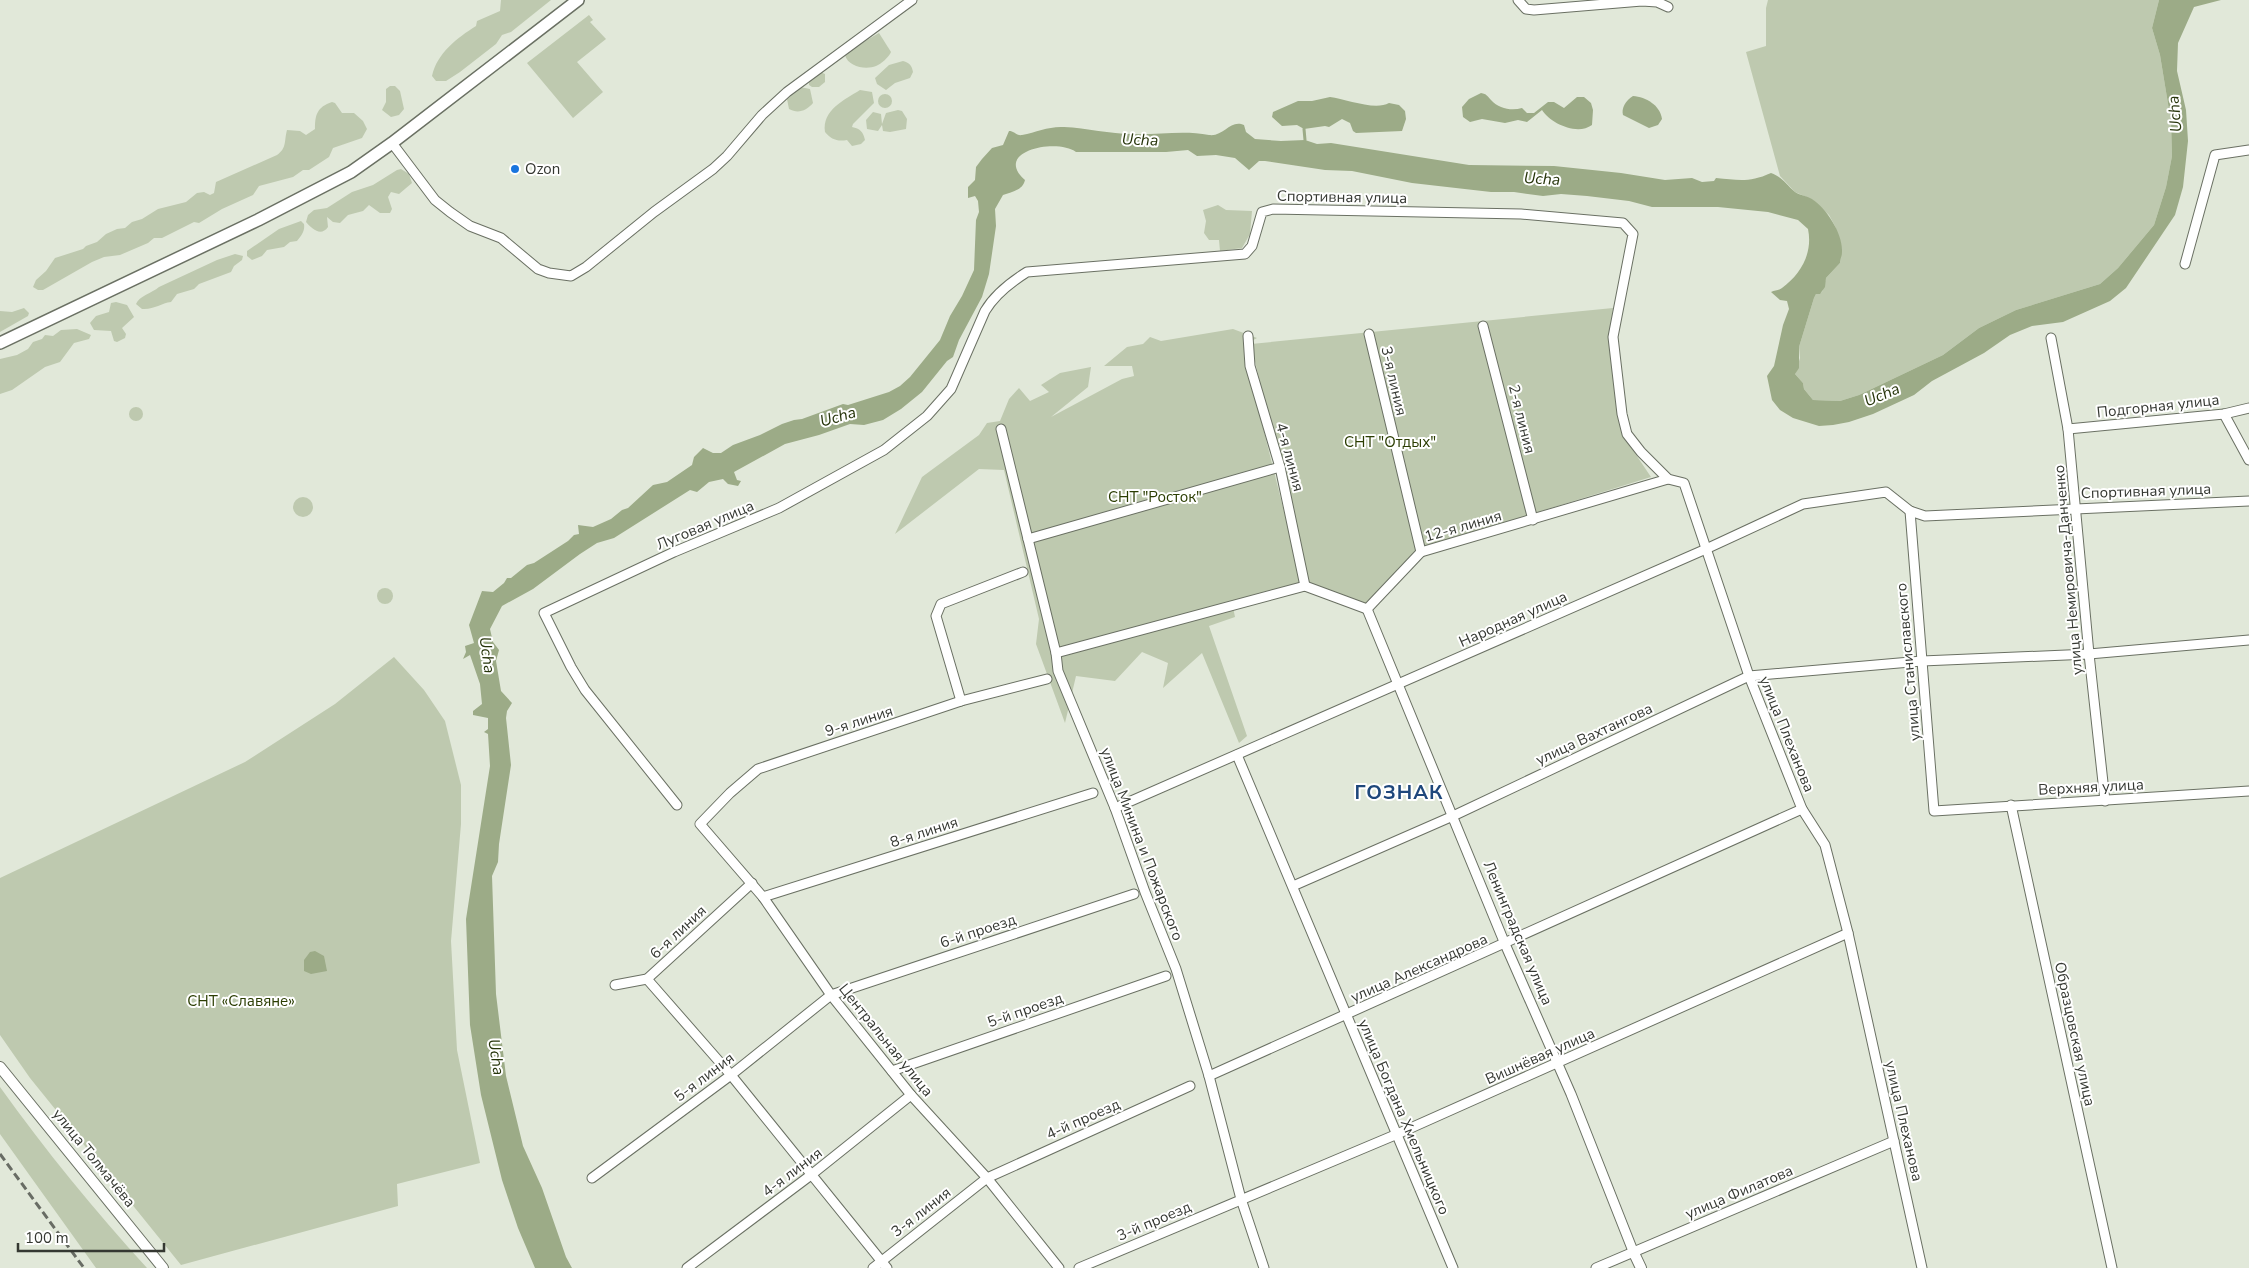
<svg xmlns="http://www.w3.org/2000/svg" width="2249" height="1268" font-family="'Nunito Sans',sans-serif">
<rect width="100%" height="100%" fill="#e1e8d9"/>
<g fill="#bec9af">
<path d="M501 0H551L511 32 502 35 496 44 460 72 446 81H436L432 76C437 53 457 38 476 26L477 21 500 11Z"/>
<polygon points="1768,0 2159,0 2152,28 2160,55 2171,122 2172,156 2166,187 2154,225 2118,268 2100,284 2016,310 1979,328 1943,355 1859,395 1840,401 1813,400 1804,389 1803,383 1795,374 1800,358 1799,347 1814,298 1816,294 1822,292 1826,278 1840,263 1839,258 1842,251 1835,226 1829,215 1813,200 1795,192 1780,176 1746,52 1766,46 1766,8"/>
<polygon points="589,15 593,20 590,22 606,39 577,62 603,92 573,118 527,63"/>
<path d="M879 33 891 52C889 57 881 64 876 66 866 70 848 67 845 55L848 51Z"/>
<path d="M903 61C910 63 912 66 913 72L910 78 895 83 886 90 877 84 875 78 889 65Z"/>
<polygon points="820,72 825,74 825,82 819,87 812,87 809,85 809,79"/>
<polygon points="390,86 395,86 400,91 404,109 399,115 391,117 382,110 386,102 386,89"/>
<path d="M800 87 810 89 813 103C806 111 798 114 789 109L787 99Z"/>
<path d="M860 90 872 92 874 103 853 124 852 127C860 129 863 131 865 140L861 144 852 146 847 140C837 142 831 139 825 132 822 110 844 100 860 90Z"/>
<circle cx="885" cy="101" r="7"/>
<path d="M332 102 335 103 342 113H354L363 121 367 129 362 138 333 148 329 157 309 170H303L293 177 259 186 253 195 222 209 199 223 194 222 162 238H154L148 243 120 255 104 257 92 262 43 290H38L33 287 36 280 46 271 55 258 83 249 86 246 97 242 106 234 117 229 125 228 132 222 142 219 158 209 186 202 197 193 204 192 210 195 214 193 216 182 277 155C287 148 284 141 287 130L300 131 306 135 315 129C315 115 317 107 332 102Z"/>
<polygon points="898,110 902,111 907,119 906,129 890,132 883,131 882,125 878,131 867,129 866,120 873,112 881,114 882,124 886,113"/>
<path d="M401 169 409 174 412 183 399 194 391 192 388 197 392 209 390 213H380L369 205 363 211 348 215 340 223 333 222 327 217 328 227C321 237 312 229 306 222L308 215 314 210 327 208 352 192 373 185 397 170Z"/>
<polygon points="1218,205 1226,210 1252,211 1250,234 1242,248 1220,251 1219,240 1209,240 1204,233 1206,221 1203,210"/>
<path d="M301 221 304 224C305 231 302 235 297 241L290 242 284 247 267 250 262 256 252 260 247 256V251L279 229Z"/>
<path d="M235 254 243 256 242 260 234 266 231 272 199 284 194 289 177 294 171 302C161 303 154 310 142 309L136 304C139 296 152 293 159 287L217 260Z"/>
<polygon points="116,302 127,305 134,317 122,328 126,334 125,338 117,342 114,341 111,331 94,330 90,323 96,316 109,312 111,303"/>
<polygon points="24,308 29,313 28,316 0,332 0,311 12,312"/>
<polygon points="1613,308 1609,339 1619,419 1624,437 1651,477 1416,550 1366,606 1307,585 1251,344"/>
<polygon points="77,329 91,335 89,339 74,343 60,362 45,367 12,390 0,394 0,359 17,355 28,349 33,342 42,339 45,335 53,336 61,330"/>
<polygon points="1233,329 1257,338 1244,345 1250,376 1302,583 1232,602 1235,617 1209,626 1247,736 1239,743 1202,653 1163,688 1168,663 1142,652 1115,681 1076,676 1065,723 1036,644 1039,619 1004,470 979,469 895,534 922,477 979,435 987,423 1000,421 1009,399 1019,388 1030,401 1049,392 1041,385 1060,373 1091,367 1088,387 1051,417 1122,379 1134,376 1132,366 1104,366 1127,347 1143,344 1150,337 1161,341"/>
<circle cx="136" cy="414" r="7"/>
<circle cx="303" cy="507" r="10"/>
<circle cx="385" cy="596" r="8"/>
<polygon points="394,657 424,690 445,721 461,785 461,824 451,941 457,1050 480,1163 397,1184 398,1206 181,1265 30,1078 0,1035 0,878 245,762 335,704"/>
<path d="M0 1087C45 1150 95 1211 147 1268H96L0 1134Z"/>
</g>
<g fill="#9cab87">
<path d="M2159 0H2221L2194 7 2178 43 2177 71 2186 110 2188 141 2183 187 2175 215 2126 288 2110 301 2063 322 2032 326 2010 335 1984 353 1932 381 1914 395 1873 414 1849 422 1833 425 1819 426 1793 418 1780 410 1772 400 1767 376 1774 366 1783 325 1789 309 1787 301 1780 300 1771 292C1775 290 1778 291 1782 288 1801 274 1813 253 1808 229L1798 220 1768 212 1718 207H1652L1629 201 1587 196 1561 194 1543 196 1514 192H1491L1412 183 1352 171 1325 170 1265 161H1259L1249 170 1235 158 1216 155 1197 156 1188 150 1166 152H1076C1057 138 992 151 1025 180 1023 190 1012 192 1003 195L995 209 996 226 989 274 982 297 959 340 953 357 947 361 922 392 901 409 883 420 864 425 850 424 819 435 785 444 734 472 737 480 741 481 738 486 728 484 723 479 709 482 697 492 690 490 614 538 597 543 580 554 533 589 502 606 490 629 493 642 499 650 496 661 501 691 512 703 507 711 506 718 511 765 499 844 498 862 492 876 496 994 506 1076 523 1146 542 1188 566 1257 572 1268H535L518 1228 502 1180 481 1095 470 1025 466 919 490 766 488 734 484 732 488 729V718L473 715V711L482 704 480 684 470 655 463 659 466 652 465 646 474 643 469 625 482 591 493 592 504 583 507 578H511L527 565 534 563 568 541 574 535 579 534 578 525 593 527 611 519 622 510 628 508 653 485 667 482 692 465 694 457 703 448 713 453H721L733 445 760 435 782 424 794 420 802 419 843 404 848 405 889 392 900 386 910 377 940 340 950 316 962 296 974 270 976 220 979 212 978 201 975 196 968 198V187L975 180 976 167 982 159 992 148 1003 145 1009 131C1015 131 1016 136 1022 135 1037 132 1049 126 1064 127 1087 128 1110 134 1132 134 1158 135 1184 130 1209 135 1224 137 1230 119 1244 125L1246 132 1255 139 1281 141 1305 140 1317 144 1331 143 1469 165 1554 166 1621 173 1665 180 1692 178 1702 182 1714 181 1716 178C1738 180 1749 183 1771 173 1782 177 1786 184 1795 192 1799 195 1807 196 1812 199 1827 209 1843 234 1842 252 1842 257 1840 258 1840 263L1826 278 1825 287 1820 294H1816L1814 298 1799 347V368L1795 374 1803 383 1804 389 1813 400 1840 401 1859 395 1943 355 1979 328 2016 310 2100 284 2118 268 2154 225 2166 187 2172 156 2171 122 2160 55 2152 28Z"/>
<path d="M1481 93C1487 94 1487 96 1491 100 1499 109 1512 111 1522 108L1527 113H1534L1548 102H1554L1564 108 1577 97H1584L1591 103 1593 110 1592 125C1577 136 1550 123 1542 110L1527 122 1518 120 1505 123 1482 119 1470 122 1463 117 1462 107 1469 99Z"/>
<path d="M1633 96C1646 97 1660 105 1662 119L1658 125 1649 128 1623 115C1621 108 1626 100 1633 96Z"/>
<path d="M1330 97C1346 99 1375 111 1389 103L1399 105 1405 111 1406 119 1402 131 1356 133 1353 131 1350 123 1342 119 1329 127 1325 126 1304 129 1297 125 1282 126 1272 117 1273 112 1298 101H1312Z"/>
<polygon points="315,951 324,956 327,971 311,974 304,971 304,960 310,952"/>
</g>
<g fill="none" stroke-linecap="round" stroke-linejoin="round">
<polyline stroke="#9cab87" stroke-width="3" points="1304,129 1305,140"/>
<defs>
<g id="minor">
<polyline points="1518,0 1526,9 1534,10 1642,1 1657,2 1668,7"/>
<polyline points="392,143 435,200 450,212 470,226 501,238 538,269 549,273 571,276 586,267 654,212 713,169 727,156 762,115 787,92 912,0"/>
<polyline points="2185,264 2215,155 2249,150"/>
<polyline points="1483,326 1533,520"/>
<polyline points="1369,334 1421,552"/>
<polyline points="1248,336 1250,366 1280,467 1305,586"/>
<polyline points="2051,338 2068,429 2089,654 2105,801"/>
<polyline points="2224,414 2249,460"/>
<polyline points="1001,429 1056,653 1058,671 1115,808 1145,892 1176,969 1209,1076 1241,1199 1264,1268"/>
<polyline points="2068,429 2224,414 2249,408"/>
<polyline points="1910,511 1934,811 2249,791"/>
<polyline points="1028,539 1280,467"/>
<polyline points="1367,609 1505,944 1571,1094 1633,1251"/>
<polyline points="1056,653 1305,586 1367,609 1421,552 1668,479"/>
<polyline points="1047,679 961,701 758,769 730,793 700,824 763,897 831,995 911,1095 987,1178 1059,1268"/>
<polyline points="961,701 936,616 941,604 1023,572"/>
<polyline points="1237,755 1453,1268"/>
<path d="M677 805 585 690 571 667 544 613 674 552 779 508 884 450 927 416 951 389 985 311C995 294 1011 282 1027 272L1245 254 1252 246 1262 212 1273 209 1521 214 1623 223 1633 234 1613 337 1622 414 1627 434 1641 452 1668 479 1684 483 1749 676 1802 809 1825 845 1848 933 1922 1268"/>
<polyline points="2011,805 2112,1268"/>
<polyline points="1115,808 1706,549 1803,504 1886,492 1910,511 1925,516 2249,501"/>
<polyline points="1293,886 1453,816 1749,676 1922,661 2089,654 2249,640"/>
<polyline points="763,897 1093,793"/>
<polyline points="647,979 731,1075 887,1268"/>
<polyline points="615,985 647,979 752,883"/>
<polyline points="892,1071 1166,976"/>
<polyline points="1209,1076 1802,809"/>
<polyline points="592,1178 731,1075 831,995 1134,894"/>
<polyline points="687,1268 811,1175 911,1095"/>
<polyline points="873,1268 987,1178 1190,1086"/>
<polyline points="1079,1268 1395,1135 1848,933"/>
<polyline points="1596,1268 1894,1141"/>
</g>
<g id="tertiary">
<polyline points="0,1067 163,1268"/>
<polyline points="1633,1251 1641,1268"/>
</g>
<polyline id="secondary" points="0,343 258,220 351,172 392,143 578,0"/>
</defs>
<use href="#minor" stroke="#6a7063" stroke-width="11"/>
<use href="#tertiary" stroke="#6a7063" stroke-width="12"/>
<use href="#secondary" stroke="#6a7063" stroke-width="14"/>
<use href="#minor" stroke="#fff" stroke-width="9"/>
<use href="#tertiary" stroke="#fff" stroke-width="10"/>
<use href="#secondary" stroke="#fff" stroke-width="11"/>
<polyline stroke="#686c64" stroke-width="3" stroke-dasharray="8 4" stroke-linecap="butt" points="0,1154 84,1268"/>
</g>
<circle fill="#1975de" stroke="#fff" stroke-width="2" cx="515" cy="169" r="5"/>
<g text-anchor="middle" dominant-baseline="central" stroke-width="4" stroke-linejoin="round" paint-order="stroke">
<g font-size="15" fill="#353832" stroke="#fff" text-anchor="start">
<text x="525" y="169">Ozon</text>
</g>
<g font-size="15" fill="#353832" stroke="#fff">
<text transform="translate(1342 197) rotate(1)">Спортивная улица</text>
<text transform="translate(1394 381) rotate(77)">3-я линия</text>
<text transform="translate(2158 406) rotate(-6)">Подгорная улица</text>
<text transform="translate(1522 419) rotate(76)">2-я линия</text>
<text transform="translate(1290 457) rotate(75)">4-я линия</text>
<text transform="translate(2146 491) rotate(-2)">Спортивная улица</text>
<text transform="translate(705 525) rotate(-23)">Луговая улица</text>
<text transform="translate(1463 526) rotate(-16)">12-я линия</text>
<text transform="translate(2068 570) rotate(-95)">улица Немировича-Данченко</text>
<text transform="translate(1513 619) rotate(-24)">Народная улица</text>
<text transform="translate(1908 662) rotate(-95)">улица Станиславского</text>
<text transform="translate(859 721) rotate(-18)">9-я линия</text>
<text transform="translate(1594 734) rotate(-25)">улица Вахтангова</text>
<text transform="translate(1787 734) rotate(68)">улица Плеханова</text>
<text transform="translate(2091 787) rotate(-3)">Верхняя улица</text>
<text transform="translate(924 832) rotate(-18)">8-я линия</text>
<text transform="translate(1142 844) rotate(69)">улица Минина и Пожарского</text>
<text transform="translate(978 931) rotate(-18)">6-й проезд</text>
<text transform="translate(678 932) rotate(-43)">6-я линия</text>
<text transform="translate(1518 933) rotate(67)">Ленинградская улица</text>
<text transform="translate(1419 968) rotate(-24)">улица Александрова</text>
<text transform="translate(1025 1010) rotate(-19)">5-й проезд</text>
<text transform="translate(2075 1034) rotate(78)">Образцовская улица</text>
<text transform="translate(886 1040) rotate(51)">Центральная улица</text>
<text transform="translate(1540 1056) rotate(-24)">Вишнёвая улица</text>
<text transform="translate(704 1077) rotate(-37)">5-я линия</text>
<text transform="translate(1404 1117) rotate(67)">улица Богдана Хмельницкого</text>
<text transform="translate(1083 1119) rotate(-24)">4-й проезд</text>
<text transform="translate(1904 1121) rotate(77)">улица Плеханова</text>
<text transform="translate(94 1158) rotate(51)">улица Толмачёва</text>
<text transform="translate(792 1172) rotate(-37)">4-я линия</text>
<text transform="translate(1739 1192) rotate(-23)">улица Филатова</text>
<text transform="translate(921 1212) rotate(-38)">3-я линия</text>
<text transform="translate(1154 1221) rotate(-23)">3-й проезд</text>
</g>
<g font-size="15" fill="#2b3d02" stroke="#fff">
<text x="1390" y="442">СНТ "Отдых"</text>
<text x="1155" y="497">СНТ "Росток"</text>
<text x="241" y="1001">СНТ «Славяне»</text>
</g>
<g font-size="16" font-style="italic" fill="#26340a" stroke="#fff">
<text transform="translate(2175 114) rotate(-95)">Ucha</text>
<text transform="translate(1140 140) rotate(2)">Ucha</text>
<text transform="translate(1542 179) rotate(3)">Ucha</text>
<text transform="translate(1882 395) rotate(-23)">Ucha</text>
<text transform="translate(838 417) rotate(-16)">Ucha</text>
<text transform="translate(487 655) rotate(82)">Ucha</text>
<text transform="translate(496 1057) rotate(81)">Ucha</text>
</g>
<g font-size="20" font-weight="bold" letter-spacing="1" fill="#1e477b" stroke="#fff">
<text x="1399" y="792">ГОЗНАК</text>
</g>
</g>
<path d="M18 1243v8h146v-8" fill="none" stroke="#353832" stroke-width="2.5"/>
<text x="25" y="1243" font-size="15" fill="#353832" stroke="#ffffff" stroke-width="4" paint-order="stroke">100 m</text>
</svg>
